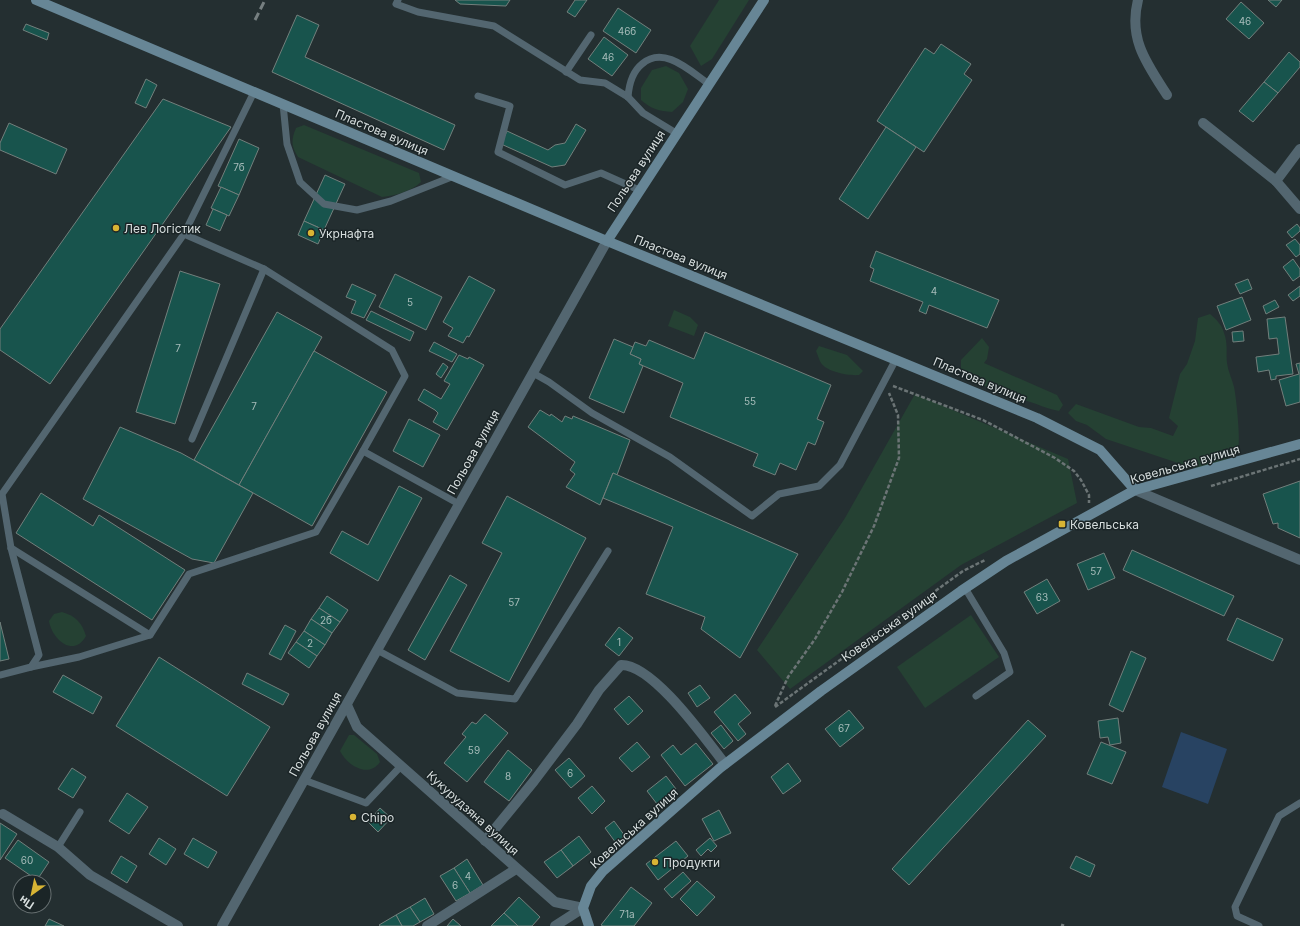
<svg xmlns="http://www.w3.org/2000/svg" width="1300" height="926" font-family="Inter,sans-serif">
<rect width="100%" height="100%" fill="#242f31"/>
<g fill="#254133">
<polygon points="719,0 749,0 712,59 701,66 690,46"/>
<path d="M666 66 679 73 688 89 683 102 672 112C659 111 651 109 641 100V88L652 70Z"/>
<path d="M304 125 419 173 421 182C410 192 397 195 382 197L298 157C291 146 291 140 296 128Z"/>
<polygon points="674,310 690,317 698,325 694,336 668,326"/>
<path d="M1210 314C1216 319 1222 325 1224 333 1228 343 1226 353 1227 363 1228 371 1232 379 1234 387 1236 395 1241 442 1238 448 1232 459 1211 467 1199 470L1106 439 1087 425 1076 421 1068 413 1076 404 1139 427 1151 428 1173 436 1178 426 1169 418 1180 374 1187 364 1195 341 1198 318Z"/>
<path d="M982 338 989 347 987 359 984 363 1057 395 1063 405 1059 411C1047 409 1038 404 1027 401 1004 394 980 387 961 372V360Z"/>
<path d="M819 346 847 355 863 371 859 375C849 376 827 372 821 363 819 360 818 355 816 351Z"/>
<polygon points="915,394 1068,459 1077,503 961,565 790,689 757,650 845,518"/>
<path d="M62 612C76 616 82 623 86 636 74 658 52 640 49 621L54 614Z"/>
<polygon points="971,615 999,657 925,708 897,667"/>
<path d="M349 735H354L377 754 380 762C368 779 347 765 340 751Z"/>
</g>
<polygon fill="#284362" points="1181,732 1227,749 1208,804 1162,787"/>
<g fill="#18544d" stroke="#727f7c">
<polygon points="455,0 510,0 506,6 460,4"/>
<polygon points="575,0 587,0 575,17 567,12"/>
<polygon points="1268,0 1282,0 1276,7"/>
<polygon points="1241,2 1264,23 1249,39 1226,19"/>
<polygon points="618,8 651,30 636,53 603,31"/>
<polygon points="297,15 319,25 305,57 455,125 444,150 272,72"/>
<polygon points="26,24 49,33 47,40 23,30"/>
<polygon points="604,37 628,55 612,76 588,59"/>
<polygon points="941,44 971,64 964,74 972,80 924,152 877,121 925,48 934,54"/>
<polygon points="1289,52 1300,62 1300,67 1278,93 1264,82"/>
<polygon points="146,79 157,85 146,108 135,103"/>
<polygon points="1264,82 1278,93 1253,122 1239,111"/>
<polygon points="163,99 231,127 50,384 0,350 0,329"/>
<polygon points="9,123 67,149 56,174 0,150 0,143"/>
<polygon points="576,124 586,130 565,165 552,167 501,144 507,131 548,150 555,145 565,143"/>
<polygon points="886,127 916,147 868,219 839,199"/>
<polygon points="239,139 259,148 239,195 218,186"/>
<polygon points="325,175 345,184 324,230 304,221"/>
<polygon points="221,187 239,195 229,216 211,208"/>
<polygon points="213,209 227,215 220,231 206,225"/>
<polygon points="304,221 324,230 318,244 298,235"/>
<polygon points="1297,224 1300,228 1300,231 1292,238 1287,232"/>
<polygon points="1295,239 1300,245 1300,254 1296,257 1286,245"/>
<polygon points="876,251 999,300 987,328 929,305 926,314 919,311 923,302 870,281 874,269 870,267"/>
<polygon points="1293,259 1300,269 1300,276 1293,281 1283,267"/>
<polygon points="180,271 220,284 175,424 136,412"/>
<polygon points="395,274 442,297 426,330 379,307"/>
<polygon points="469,276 495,290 469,337 467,336 463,343 448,336 453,328 443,322"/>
<polygon points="1248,279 1252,289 1240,294 1235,284"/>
<polygon points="352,284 376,295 364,318 351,313 356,301 346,297"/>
<polygon points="1300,286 1300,296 1293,301 1288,295"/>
<polygon points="1242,297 1251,320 1226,330 1217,306"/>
<polygon points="1275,300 1279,307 1266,314 1263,306"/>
<polygon points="371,311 414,332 410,341 366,320"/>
<polygon points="277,312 322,337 239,485 194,460"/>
<polygon points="1285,317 1293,374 1276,376 1276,379 1271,380 1269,370 1258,372 1256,357 1279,354 1277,338 1269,339 1267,319"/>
<polygon points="1243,331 1244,341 1233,342 1232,332"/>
<polygon points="705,332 831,385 817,419 824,422 815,445 808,442 796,470 780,463 775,475 753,466 758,454 670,417 683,383 639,364 641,359 630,354 635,342 646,346 649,340 694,359"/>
<polygon points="614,339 633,347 630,354 641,359 639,364 643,366 624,413 589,398"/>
<polygon points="434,342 457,354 452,362 429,351"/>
<polygon points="314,351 387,392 312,526 239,485"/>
<polygon points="459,355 468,359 469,357 484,365 447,430 433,422 438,413 435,410 418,400 424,389 441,399 450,384 444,381"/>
<polygon points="443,363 448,367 441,378 436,374"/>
<polygon points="1300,363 1300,402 1286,406 1279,380 1299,374 1296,364"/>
<polygon points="540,410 550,416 551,414 562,422 565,416 572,419 573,416 630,440 617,475 613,473 600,505 566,487 575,474 570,470 575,462 528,427"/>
<polygon points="409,419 440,435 423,467 393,451"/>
<polygon points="120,427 181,453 253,493 214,563 192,559 83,499"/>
<polygon points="613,473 798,554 740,658 701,629 705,617 646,594 673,527 603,498"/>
<polygon points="1300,481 1300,538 1278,528 1278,523 1273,524 1263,494"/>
<polygon points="399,486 422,498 378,581 330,553 342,531 368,545"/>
<polygon points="41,493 93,526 99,515 185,570 152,620 16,533"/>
<polygon points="507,496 586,538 509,682 450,651 502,553 482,543"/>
<polygon points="1132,550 1234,596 1224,616 1123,570"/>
<polygon points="1104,553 1115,578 1088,590 1077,564"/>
<polygon points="450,575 467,585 425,660 408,650"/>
<polygon points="1047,579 1060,601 1037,614 1024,592"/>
<polygon points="327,596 348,610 340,622 319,608"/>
<polygon points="319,608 340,622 332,633 311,619"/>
<polygon points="1237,618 1283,639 1273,661 1227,640"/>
<polygon points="311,619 332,633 325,645 304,631"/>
<polygon points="0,622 9,659 0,661"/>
<polygon points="285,625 296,631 281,660 269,654"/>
<polygon points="619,627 633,638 619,656 605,645"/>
<polygon points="304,631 325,645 317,656 296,642"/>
<polygon points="296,642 317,656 309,668 288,653"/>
<polygon points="1131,651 1146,658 1123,712 1109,705"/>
<polygon points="159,657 270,727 227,796 116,726"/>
<polygon points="247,673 289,694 283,705 242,684"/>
<polygon points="63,675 102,697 93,714 53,692"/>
<polygon points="700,685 710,698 697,707 688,693"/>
<polygon points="735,694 751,713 738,724 746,734 738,741 714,712"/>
<polygon points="629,696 643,711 628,725 614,709"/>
<polygon points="849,710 864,728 840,747 825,729"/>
<polygon points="485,714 508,733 467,782 444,763 466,737 462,734 472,722 476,724"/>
<polygon points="1118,718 1121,743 1110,745 1108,737 1100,738 1098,721"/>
<polygon points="1028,720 1046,736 909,885 892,869"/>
<polygon points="721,725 733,741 724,749 711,733"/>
<polygon points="637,742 650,757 632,772 619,758"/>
<polygon points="1101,742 1126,752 1112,784 1087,774"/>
<polygon points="696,743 713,764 685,786 661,755 673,745 681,755"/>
<polygon points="508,750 532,770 509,801 484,782"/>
<polygon points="569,758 585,776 571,788 555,770"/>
<polygon points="788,763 801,781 783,794 771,777"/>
<polygon points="72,768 86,777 73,798 58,789"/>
<polygon points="666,776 676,789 657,804 647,791"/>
<polygon points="592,786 605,801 592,814 578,798"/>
<polygon points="127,793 148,807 129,834 109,821"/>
<polygon points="380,808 391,818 378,832 368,822"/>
<polygon points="719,810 731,833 714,841 702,819"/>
<polygon points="614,821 625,836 616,843 605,828"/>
<polygon points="0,823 17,834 0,860"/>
<polygon points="579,836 591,852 573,866 561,850"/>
<polygon points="159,838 176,849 166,865 149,854"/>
<polygon points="193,838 217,852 208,868 184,854"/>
<polygon points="710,838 717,846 711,852 708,849 701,856 696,850"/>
<polygon points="18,840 49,862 37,880 5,858"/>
<polygon points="676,841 688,856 658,880 646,864"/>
<polygon points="561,850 573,866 557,878 544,862"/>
<polygon points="121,856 137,866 127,883 111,873"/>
<polygon points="1076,856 1095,865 1090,877 1070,868"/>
<polygon points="467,859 483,885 470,893 454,868"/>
<polygon points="454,868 470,893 456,901 440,876"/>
<polygon points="683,872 691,881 672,898 664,889"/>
<polygon points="697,881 715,897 697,916 680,899"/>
<polygon points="631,887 652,903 634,926 603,926 601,925"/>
<polygon points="519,897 540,917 532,926 518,926 504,913"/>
<polygon points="425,898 434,914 420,922 410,907"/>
<polygon points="410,907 420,922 413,926 402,926 396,915"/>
<polygon points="504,913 518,926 491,926"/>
<polygon points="396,915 402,926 380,926 379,925"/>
<polygon points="49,919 64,926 45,926"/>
<polygon points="453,919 461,926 447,926"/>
</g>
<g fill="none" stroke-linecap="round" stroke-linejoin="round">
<g stroke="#6b7475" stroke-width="2.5" stroke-dasharray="4 2" stroke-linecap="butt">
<polyline points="893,386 983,420 1055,458 1074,471 1081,480 1089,495 1089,503"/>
<polyline points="1211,486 1300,459"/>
<polyline points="775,706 788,677 815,639 842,592 874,526 899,458 898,415 889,393"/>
<polyline points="775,707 963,571 985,560"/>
</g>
<g stroke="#536670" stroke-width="7">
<polyline points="398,0 396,4 418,12 494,26 580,80 605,83 628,97 643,113 676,133"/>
<polyline points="566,72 591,35"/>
<polyline points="254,92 184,234 264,269 392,350 405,376 363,451"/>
<polyline points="478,96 510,106 498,152 565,185 601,173 639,190"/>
<path d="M628 97C629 84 632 72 642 64 664 45 690 71 709 84"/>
<polyline points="283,104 287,144 300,182 324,204 357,210 391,201 454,176"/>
<polyline points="533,373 549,382 592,413 670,457 752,516 779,494 819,486 840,465 896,359"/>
<polyline points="192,439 264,269"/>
<polyline points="11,548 150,635"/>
<polyline points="965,588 1004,653 1010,672 976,696"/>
<polyline points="377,650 457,693 515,699 608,551"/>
<polyline points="31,667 79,657 150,635 189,574 316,532 363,451 459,504"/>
<polyline points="0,675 31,667 39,655 11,548 2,494 184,234"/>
<polyline points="304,780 366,803 401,766"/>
<polyline points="58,847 80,812"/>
<polyline points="1259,926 1237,916 1235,907 1279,816 1300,803"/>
</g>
<g stroke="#536670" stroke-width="10">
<path d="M1138 0C1128 39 1147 64 1167 95"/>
<polyline points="1203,123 1276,181"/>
<polyline points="1300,149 1276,181 1300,209"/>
<polyline points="1135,490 1300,560"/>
<polyline points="347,705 357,727 555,902 583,908"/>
<polyline points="3,814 58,847 90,875 178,926"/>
<path d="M485 841 534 781 577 724 599 690 621 665C653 664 706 740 725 764"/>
<polyline points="222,926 607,241"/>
<polyline points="427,926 516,869"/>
<polyline points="555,926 583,908"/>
</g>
<g stroke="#678696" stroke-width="10">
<polyline points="36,0 607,241 1037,418 1100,450 1135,490"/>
<polyline points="607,241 764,0"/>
<polyline points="589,926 583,908 591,886 603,871 720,768 821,691 961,591 1006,561 1135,490 1300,444"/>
</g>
<g stroke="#767f80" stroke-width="3" stroke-dasharray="8 4" stroke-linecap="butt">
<polyline points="255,20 265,0"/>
<polyline points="1061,925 1064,926"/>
</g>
</g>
<g fill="#d8b434" stroke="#1b2527" stroke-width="1.5">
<circle cx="116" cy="228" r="4"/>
<circle cx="311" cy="233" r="4"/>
<rect x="1058" y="520" width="8" height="8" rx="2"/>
<circle cx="353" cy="817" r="4"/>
<circle cx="655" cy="862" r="4"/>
</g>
<g text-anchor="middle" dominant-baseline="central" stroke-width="3" stroke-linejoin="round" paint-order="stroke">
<g font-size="10" fill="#a7bcba">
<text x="1245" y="21">46</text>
<text x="627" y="31">46б</text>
<text x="608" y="57">46</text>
<text x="239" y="167">7б</text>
<text x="934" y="291">4</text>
<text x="410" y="302">5</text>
<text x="178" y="348">7</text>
<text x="750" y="401">55</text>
<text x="254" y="406">7</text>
<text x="1096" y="571">57</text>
<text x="1042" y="597">63</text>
<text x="514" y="602">57</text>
<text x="326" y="620">2б</text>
<text x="619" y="642">1</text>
<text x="310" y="643">2</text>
<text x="844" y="728">67</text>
<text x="474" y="750">59</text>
<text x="570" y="773">6</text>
<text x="508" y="776">8</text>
<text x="27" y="860">60</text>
<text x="468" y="876">4</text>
<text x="455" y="885">6</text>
<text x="627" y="914">71а</text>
</g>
<g font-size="12" fill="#d7dede" stroke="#1b2527">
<text transform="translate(382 132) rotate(23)">Пластова вулиця</text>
<text transform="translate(636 171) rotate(-57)">Польова вулиця</text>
<text transform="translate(681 257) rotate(22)">Пластова вулиця</text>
<text transform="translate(980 380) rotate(23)">Пластова вулиця</text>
<text transform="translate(473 452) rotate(-61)">Польова вулиця</text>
<text transform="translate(1185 464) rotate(-16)">Ковельська вулиця</text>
<text transform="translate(889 626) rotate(-35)">Ковельська вулиця</text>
<text transform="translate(315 734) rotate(-61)">Польова вулиця</text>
<text transform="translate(473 813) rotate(42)">Кукурудзяна вулиця</text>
<text transform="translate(634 828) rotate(-42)">Ковельська вулиця</text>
</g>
<g font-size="12" fill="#d7dede" stroke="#1b2527" text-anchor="start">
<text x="124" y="228">Лев Логістик</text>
<text x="319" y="233">Укрнафта</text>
<text x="1070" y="524">Ковельська</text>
<text x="361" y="817">Chipo</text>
<text x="663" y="862">Продукти</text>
</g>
</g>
<g transform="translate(32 894) rotate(213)"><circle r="19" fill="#1b2527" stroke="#666f70"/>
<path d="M0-3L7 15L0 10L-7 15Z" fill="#d8b434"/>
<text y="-6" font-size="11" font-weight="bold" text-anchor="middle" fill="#d7dede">Пн</text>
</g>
</svg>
